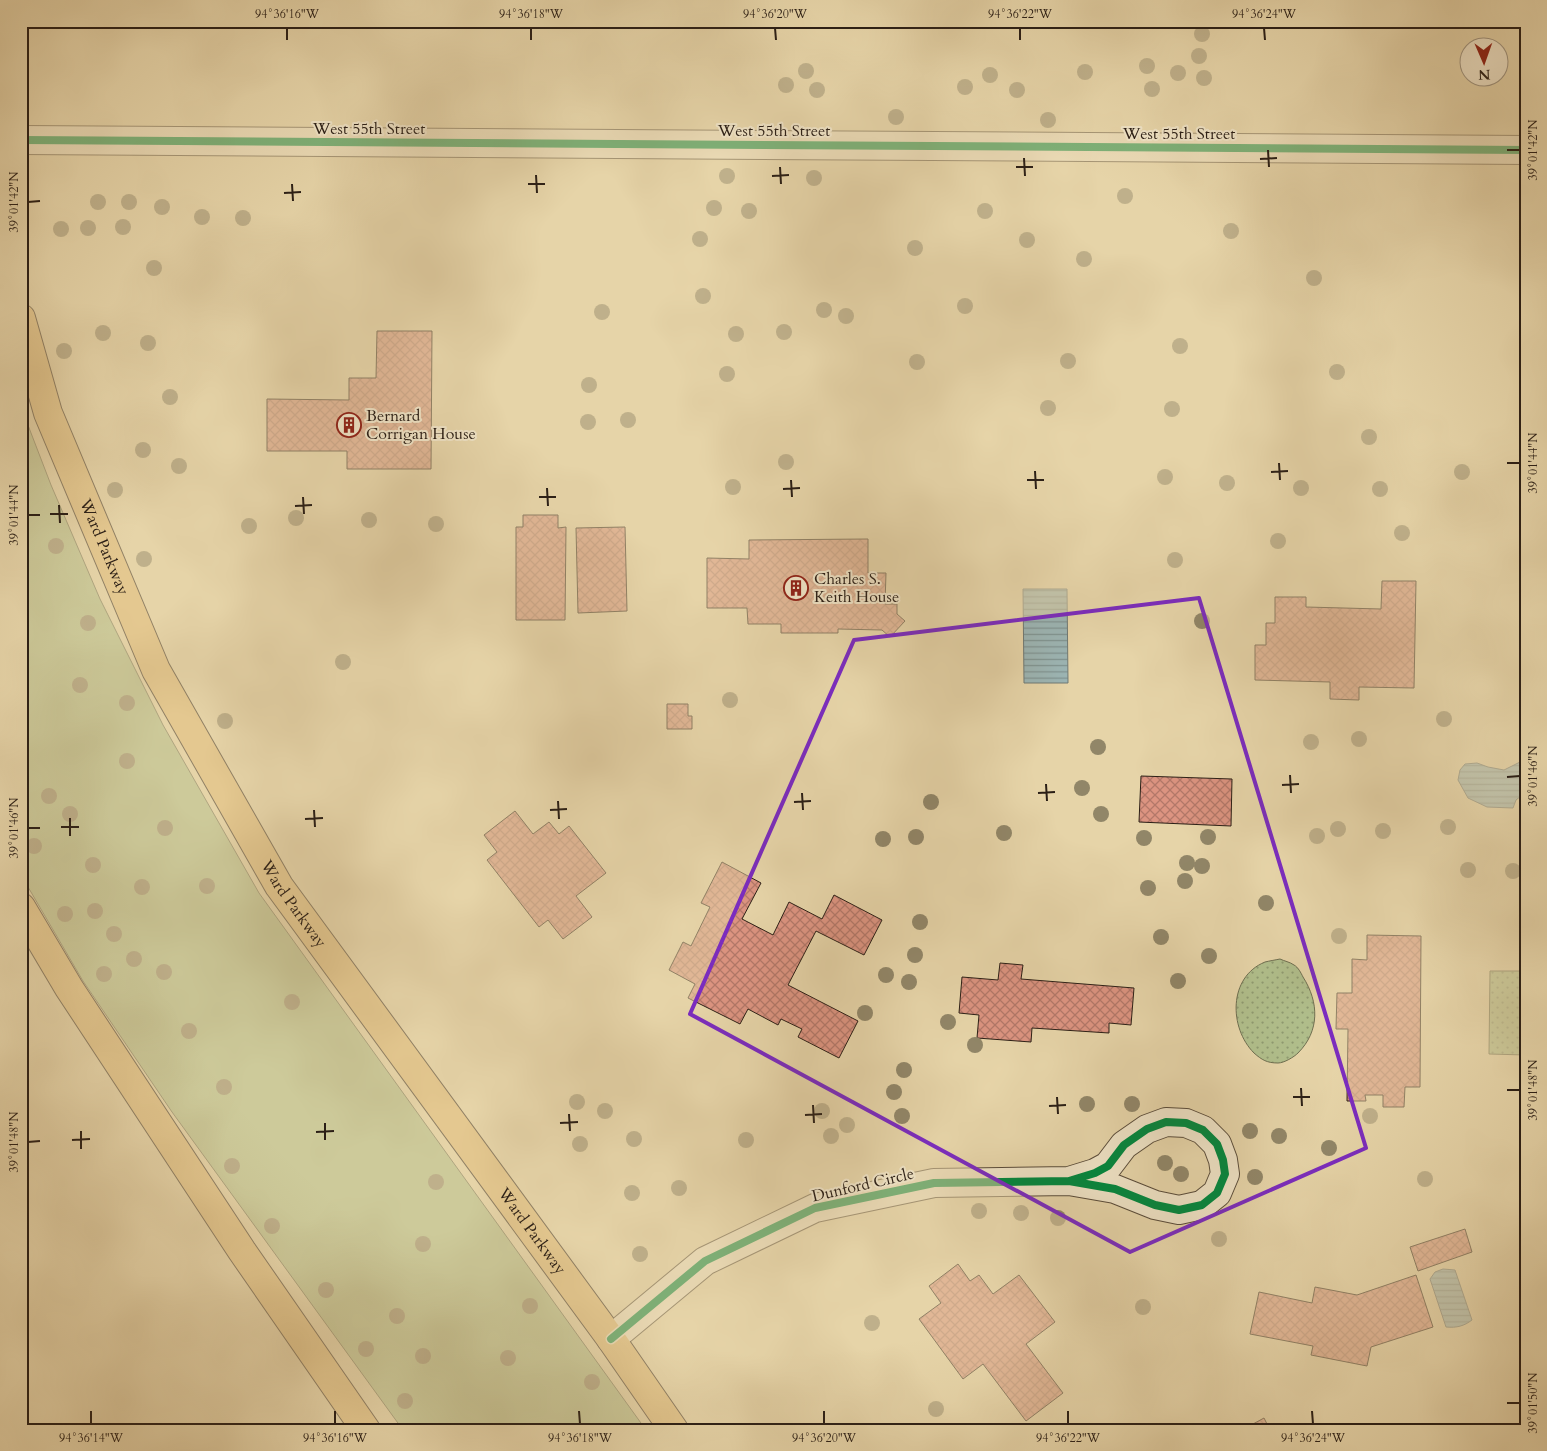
<svg xmlns="http://www.w3.org/2000/svg" width="1547" height="1451" font-family="Cardo,serif">
<defs>
<pattern id="grass-dots" width="8" height="8" patternUnits="userSpaceOnUse" patternTransform="scale(1.25)"><rect width="8" height="8" fill="#b0be8b"/><path d="M2 2h.1M6 6h.1" fill="none" stroke="#8f9a71" stroke-width="1.8" stroke-linecap="round"/></pattern>
<pattern id="water-rules" width="6" height="5" patternUnits="userSpaceOnUse" patternTransform="scale(1.25)"><rect width="6" height="5" fill="#9cb5b4"/><path d="M0 2.5h6" fill="none" stroke="#7f9391"/></pattern>
<pattern id="building-cross-hatch" width="8" height="8" patternUnits="userSpaceOnUse" patternTransform="scale(1.25)"><rect width="8" height="8" fill="#dc9481"/><path d="M0 0l8 8M0 8l8-8" fill="none" stroke="#b37869"/></pattern>
</defs>
<rect width="100%" height="100%" fill="#e6d4a8"/>
<filter id="stains"><feTurbulence type="fractalNoise" baseFrequency=".004" numOctaves="4"/><feColorMatrix values="0 0 0 0 .2 0 0 0 0 .09 0 0 0 0 .02 0 0 0 .5 -.17"/></filter>
<radialGradient id="worn" r=".72"><stop offset=".6" stop-color="#630" stop-opacity="0"/><stop offset="1" stop-color="#630" stop-opacity=".3"/></radialGradient>
<g fill="url(#grass-dots)" stroke="#6e6e50">
<path d="M1280 959C1284 961 1290 962 1294 965 1298 967 1301 973 1303 977 1319 1002 1320 1031 1298 1053 1294 1057 1284 1063 1278 1063 1267 1063 1262 1060 1254 1053 1229 1028 1228 977 1265 962 1269 961 1275 960 1280 959Z"/>
<polygon points="1490,971 1526,971 1526,1055 1489,1054"/>
</g>
<polygon fill="#b0be8b" stroke="#6e6e50" points="21,407 51,485 100,599 163,725 259,893 646,1430 403,1430 172,1112 83,981 21,875"/>
<g fill="url(#water-rules)" stroke="#6f7975">
<polygon points="1023,589 1067,589 1068,683 1024,683"/>
<polygon points="1520,762 1526,762 1526,792 1516,800 1513,808 1487,807 1468,798 1458,780 1460,770 1465,764 1477,763 1488,767 1504,770"/>
<path d="M1443 1269 1455 1270 1472 1320C1464 1326 1457 1328 1446 1327L1430 1279 1435 1272Z"/>
</g>
<g fill="url(#building-cross-hatch)" stroke="#2b1f16">
<polygon points="377,331 432,331 431,469 347,469 347,451 267,451 267,399 349,400 349,378 376,378"/>
<polygon points="523,515 558,515 558,528 566,527 565,620 516,620 516,527 523,527"/>
<polygon points="625,527 627,611 578,613 576,528"/>
<polygon points="868,539 868,573 886,573 885,604 897,604 897,614 905,621 890,637 882,630 838,629 838,633 781,633 781,624 748,624 747,608 707,608 707,558 749,559 749,540"/>
<polygon points="1382,581 1416,581 1414,688 1359,687 1359,700 1330,699 1330,682 1255,680 1255,645 1266,645 1266,623 1275,623 1275,597 1306,597 1306,607 1381,609"/>
<polygon points="667,704 688,704 688,716 692,716 692,729 667,729"/>
<polygon points="1141,776 1232,779 1231,826 1139,822"/>
<polygon points="515,811 533,834 549,822 559,834 569,826 606,873 576,896 592,917 563,939 548,920 539,927 487,860 497,852 484,835"/>
<polygon points="722,862 761,883 742,919 773,935 789,902 822,919 834,895 882,920 864,955 816,931 788,985 858,1021 839,1058 798,1037 802,1029 781,1019 778,1025 748,1009 740,1024 688,998 695,984 669,970 683,942 691,946 710,907 701,903"/>
<polygon points="1367,935 1421,936 1420,1087 1405,1087 1404,1107 1383,1107 1383,1095 1365,1095 1366,1101 1347,1101 1348,1029 1336,1029 1337,993 1352,993 1352,959 1367,960"/>
<polygon points="1000,963 1023,965 1021,979 1134,988 1131,1025 1109,1023 1109,1033 1032,1028 1031,1042 977,1038 979,1015 959,1013 962,977 998,980"/>
<polygon points="1465,1229 1472,1252 1418,1271 1410,1247"/>
<polygon points="958,1264 970,1281 979,1275 993,1294 1019,1275 1055,1322 1026,1344 1063,1393 1026,1421 983,1364 963,1379 919,1319 941,1303 929,1286"/>
<polygon points="1416,1275 1433,1327 1371,1347 1367,1366 1311,1355 1313,1346 1250,1334 1259,1292 1312,1303 1315,1287 1357,1295"/>
<polygon points="1264,1418 1270,1430 1242,1430"/>
</g>
<g fill="none" stroke-linecap="round" stroke-linejoin="round">
<defs>
<g id="minor">
<polyline points="21,140 1526,150"/>
<polyline points="611,1339 705,1261 815,1208 934,1183 1069,1181 1115,1189 1155,1205 1179,1210 1202,1205 1217,1193 1225,1174 1223,1160 1217,1144 1203,1130 1186,1123 1166,1122 1147,1129 1124,1145 1108,1166 1095,1173 1069,1181"/>
</g>
<g id="major">
<path id="s1" d="M21 318 48 413 156 670 279 886 611 1339 674 1430"/>
<polyline points="21,907 69,988 242,1251 366,1430"/>
</g>
</defs>
<use href="#minor" stroke="#5a4c3a" stroke-width="30"/>
<use href="#major" stroke="#2b1f16" stroke-width="30"/>
<use href="#minor" stroke="#efe3c6" stroke-width="28"/>
<use href="#major" stroke="#e3ba74" stroke-width="28"/>
<defs>
<g id="cycleway">
<polyline points="21,140 1526,150"/>
<polyline points="611,1339 705,1261 815,1208 934,1183 1069,1181 1115,1189 1155,1205 1179,1210 1202,1205 1217,1193 1225,1174 1223,1160 1217,1144 1203,1130 1186,1123 1166,1122 1147,1129 1124,1145 1108,1166 1095,1173 1069,1181"/>
</g>
</defs>
<use href="#cycleway" stroke="#efe3c6" stroke-width="11"/>
<use href="#cycleway" stroke="#00873e" stroke-width="8"/>
</g>
<g fill="#918668">
<circle cx="1202" cy="34" r="8"/>
<circle cx="1199" cy="56" r="8"/>
<circle cx="1147" cy="66" r="8"/>
<circle cx="806" cy="71" r="8"/>
<circle cx="1085" cy="72" r="8"/>
<circle cx="1178" cy="73" r="8"/>
<circle cx="990" cy="75" r="8"/>
<circle cx="1204" cy="78" r="8"/>
<circle cx="786" cy="85" r="8"/>
<circle cx="965" cy="87" r="8"/>
<circle cx="1152" cy="89" r="8"/>
<circle cx="817" cy="90" r="8"/>
<circle cx="1017" cy="90" r="8"/>
<circle cx="896" cy="117" r="8"/>
<circle cx="1048" cy="120" r="8"/>
<circle cx="727" cy="176" r="8"/>
<circle cx="814" cy="178" r="8"/>
<circle cx="1125" cy="196" r="8"/>
<circle cx="98" cy="202" r="8"/>
<circle cx="129" cy="202" r="8"/>
<circle cx="162" cy="207" r="8"/>
<circle cx="714" cy="208" r="8"/>
<circle cx="749" cy="211" r="8"/>
<circle cx="985" cy="211" r="8"/>
<circle cx="202" cy="217" r="8"/>
<circle cx="243" cy="218" r="8"/>
<circle cx="123" cy="227" r="8"/>
<circle cx="88" cy="228" r="8"/>
<circle cx="61" cy="229" r="8"/>
<circle cx="1231" cy="231" r="8"/>
<circle cx="700" cy="239" r="8"/>
<circle cx="1027" cy="240" r="8"/>
<circle cx="915" cy="248" r="8"/>
<circle cx="1084" cy="259" r="8"/>
<circle cx="154" cy="268" r="8"/>
<circle cx="1314" cy="278" r="8"/>
<circle cx="703" cy="296" r="8"/>
<circle cx="965" cy="306" r="8"/>
<circle cx="824" cy="310" r="8"/>
<circle cx="602" cy="312" r="8"/>
<circle cx="846" cy="316" r="8"/>
<circle cx="784" cy="332" r="8"/>
<circle cx="103" cy="333" r="8"/>
<circle cx="736" cy="334" r="8"/>
<circle cx="148" cy="343" r="8"/>
<circle cx="1180" cy="346" r="8"/>
<circle cx="64" cy="351" r="8"/>
<circle cx="1068" cy="361" r="8"/>
<circle cx="917" cy="362" r="8"/>
<circle cx="1337" cy="372" r="8"/>
<circle cx="727" cy="374" r="8"/>
<circle cx="589" cy="385" r="8"/>
<circle cx="170" cy="397" r="8"/>
<circle cx="1048" cy="408" r="8"/>
<circle cx="1172" cy="409" r="8"/>
<circle cx="628" cy="420" r="8"/>
<circle cx="588" cy="422" r="8"/>
<circle cx="1369" cy="437" r="8"/>
<circle cx="143" cy="450" r="8"/>
<circle cx="786" cy="462" r="8"/>
<circle cx="179" cy="466" r="8"/>
<circle cx="1462" cy="472" r="8"/>
<circle cx="1165" cy="477" r="8"/>
<circle cx="1227" cy="483" r="8"/>
<circle cx="733" cy="487" r="8"/>
<circle cx="1301" cy="488" r="8"/>
<circle cx="1380" cy="489" r="8"/>
<circle cx="115" cy="490" r="8"/>
<circle cx="296" cy="518" r="8"/>
<circle cx="369" cy="520" r="8"/>
<circle cx="436" cy="524" r="8"/>
<circle cx="249" cy="526" r="8"/>
<circle cx="1402" cy="533" r="8"/>
<circle cx="1278" cy="541" r="8"/>
<circle cx="56" cy="546" r="8"/>
<circle cx="144" cy="559" r="8"/>
<circle cx="1175" cy="560" r="8"/>
<circle cx="1202" cy="621" r="8"/>
<circle cx="88" cy="623" r="8"/>
<circle cx="343" cy="662" r="8"/>
<circle cx="80" cy="685" r="8"/>
<circle cx="730" cy="700" r="8"/>
<circle cx="127" cy="703" r="8"/>
<circle cx="1444" cy="719" r="8"/>
<circle cx="225" cy="721" r="8"/>
<circle cx="1359" cy="739" r="8"/>
<circle cx="1311" cy="742" r="8"/>
<circle cx="1098" cy="747" r="8"/>
<circle cx="127" cy="761" r="8"/>
<circle cx="1082" cy="788" r="8"/>
<circle cx="49" cy="796" r="8"/>
<circle cx="931" cy="802" r="8"/>
<circle cx="70" cy="814" r="8"/>
<circle cx="1101" cy="814" r="8"/>
<circle cx="1448" cy="827" r="8"/>
<circle cx="165" cy="828" r="8"/>
<circle cx="1338" cy="829" r="8"/>
<circle cx="1383" cy="831" r="8"/>
<circle cx="1004" cy="833" r="8"/>
<circle cx="1317" cy="836" r="8"/>
<circle cx="916" cy="837" r="8"/>
<circle cx="1208" cy="837" r="8"/>
<circle cx="1144" cy="838" r="8"/>
<circle cx="883" cy="839" r="8"/>
<circle cx="34" cy="846" r="8"/>
<circle cx="1187" cy="863" r="8"/>
<circle cx="93" cy="865" r="8"/>
<circle cx="1202" cy="866" r="8"/>
<circle cx="1468" cy="870" r="8"/>
<circle cx="1513" cy="871" r="8"/>
<circle cx="1185" cy="881" r="8"/>
<circle cx="207" cy="886" r="8"/>
<circle cx="142" cy="887" r="8"/>
<circle cx="1148" cy="888" r="8"/>
<circle cx="1266" cy="903" r="8"/>
<circle cx="95" cy="911" r="8"/>
<circle cx="65" cy="914" r="8"/>
<circle cx="920" cy="922" r="8"/>
<circle cx="114" cy="934" r="8"/>
<circle cx="1339" cy="936" r="8"/>
<circle cx="1161" cy="937" r="8"/>
<circle cx="915" cy="955" r="8"/>
<circle cx="1209" cy="956" r="8"/>
<circle cx="134" cy="959" r="8"/>
<circle cx="164" cy="972" r="8"/>
<circle cx="104" cy="974" r="8"/>
<circle cx="886" cy="975" r="8"/>
<circle cx="1178" cy="981" r="8"/>
<circle cx="909" cy="982" r="8"/>
<circle cx="292" cy="1002" r="8"/>
<circle cx="865" cy="1013" r="8"/>
<circle cx="948" cy="1022" r="8"/>
<circle cx="189" cy="1031" r="8"/>
<circle cx="975" cy="1045" r="8"/>
<circle cx="904" cy="1070" r="8"/>
<circle cx="224" cy="1087" r="8"/>
<circle cx="894" cy="1092" r="8"/>
<circle cx="577" cy="1102" r="8"/>
<circle cx="1087" cy="1104" r="8"/>
<circle cx="1132" cy="1104" r="8"/>
<circle cx="605" cy="1111" r="8"/>
<circle cx="822" cy="1111" r="8"/>
<circle cx="902" cy="1116" r="8"/>
<circle cx="1370" cy="1116" r="8"/>
<circle cx="847" cy="1125" r="8"/>
<circle cx="1250" cy="1131" r="8"/>
<circle cx="831" cy="1136" r="8"/>
<circle cx="1279" cy="1136" r="8"/>
<circle cx="634" cy="1139" r="8"/>
<circle cx="746" cy="1140" r="8"/>
<circle cx="580" cy="1144" r="8"/>
<circle cx="1329" cy="1148" r="8"/>
<circle cx="1165" cy="1163" r="8"/>
<circle cx="232" cy="1166" r="8"/>
<circle cx="1181" cy="1174" r="8"/>
<circle cx="1255" cy="1177" r="8"/>
<circle cx="1425" cy="1179" r="8"/>
<circle cx="436" cy="1182" r="8"/>
<circle cx="679" cy="1188" r="8"/>
<circle cx="632" cy="1193" r="8"/>
<circle cx="979" cy="1211" r="8"/>
<circle cx="1021" cy="1213" r="8"/>
<circle cx="1058" cy="1218" r="8"/>
<circle cx="272" cy="1226" r="8"/>
<circle cx="1219" cy="1239" r="8"/>
<circle cx="423" cy="1244" r="8"/>
<circle cx="640" cy="1254" r="8"/>
<circle cx="326" cy="1290" r="8"/>
<circle cx="530" cy="1306" r="8"/>
<circle cx="1143" cy="1307" r="8"/>
<circle cx="397" cy="1316" r="8"/>
<circle cx="872" cy="1323" r="8"/>
<circle cx="366" cy="1349" r="8"/>
<circle cx="423" cy="1356" r="8"/>
<circle cx="508" cy="1358" r="8"/>
<circle cx="592" cy="1382" r="8"/>
<circle cx="405" cy="1401" r="8"/>
<circle cx="936" cy="1409" r="8"/>
</g>
<path d="M0 0H1547V1451H0ZM1199 598 1366 1148 1130 1252 690 1014 854 640Z" fill="#e6d4a8" fill-opacity=".55" fill-rule="evenodd"/>
<path fill="none" stroke="#7b2cbf" stroke-width="4" stroke-linejoin="round" d="M1199 598 1366 1148 1130 1252 690 1014 854 640Z"/>
<path fill="none" stroke="#2b1f16" stroke-width="2" d="M287 28V40M531 28V40M775 28 776 40M1020 28V40M1264 28 1265 40M1268 150 1269 167M1507 150H1520M1024 158 1025 176M1260 159 1277 158M780 167 781 184M1016 167H1033M536 175 537 193M772 176 789 175M292 184 293 201M528 184H545M284 193 301 192M28 202 40 201M1279 463 1280 480M1507 463H1520M1035 471 1036 489M1271 472 1288 471M791 480 792 497M1027 480H1044M547 488 548 506M783 489 800 488M303 497 304 514M539 497H556M59 505 60 523M295 506 312 505M50 514H68M28 515H40M1290 775 1291 793M1507 777 1520 776M1046 784 1047 801M1282 785 1299 784M802 793 803 810M1038 793 1055 792M558 801 559 819M794 802 811 801M314 810 315 827M550 810 567 809M70 818V836M305 819 323 818M61 827H79M28 828H40M1301 1088 1302 1106M1507 1090H1520M1057 1097 1058 1114M1293 1097H1310M813 1105 814 1123M1049 1106 1066 1105M569 1114 570 1131M805 1115 822 1114M325 1123V1140M560 1123 578 1122M81 1131V1149M316 1132 334 1131M72 1140 90 1139M28 1142 40 1141M1507 1403H1520M91 1411V1424M335 1411V1424M579 1411 580 1424M824 1411V1424M1068 1411V1424M1312 1411 1313 1424"/>
<defs>
<symbol id="building-ring" viewBox="-11 -11 22 22"><circle r="9.5" fill="#efe3c6" stroke="#8f2418" stroke-width="1.5"/><path d="M-4-6H4V6H1V3H-1V6H-4ZM-2.5-4.3h1.7v1.8h-1.7ZM.8-4.3h1.7v1.8H.8ZM-2.5-1h1.7V.8h-1.7ZM.8-1h1.7V.8H.8Z" fill="#8f2418"/></symbol>
</defs>
<g fill-rule="evenodd">
<use href="#building-ring" x="335" y="411" width="28" height="28"/>
<use href="#building-ring" x="782" y="574" width="28" height="28"/>
</g>
<g text-anchor="middle" dominant-baseline="central" stroke-width="4" stroke-linejoin="round" paint-order="stroke">
<g font-size="16" fill="#2b1f16" stroke="#efe3c6">
<text x="369" y="129">West 55th Street</text>
<text x="774" y="131">West 55th Street</text>
<text x="1179" y="134">West 55th Street</text>
<text stroke="none"><textPath href="#s1" startOffset="244">Ward Parkway</textPath></text>
<text stroke="none"><textPath href="#s1" startOffset="649">Ward Parkway</textPath></text>
<text transform="translate(863 1185) rotate(-13)">Dunford Circle</text>
<text stroke="none"><textPath href="#s1" startOffset="1054">Ward Parkway</textPath></text>
</g>
<g font-size="16" fill="#2b1f16" stroke="#efe3c6" text-anchor="start">
<text x="366" y="416">Bernard<tspan x="366" dy="18">Corrigan House</tspan></text>
<text x="814" y="579">Charles S.<tspan x="814" dy="18">Keith House</tspan></text>
</g>
</g>
<rect width="1547" height="1451" fill="none" stroke="#e6d4a8" stroke-width="55"/>
<g transform="translate(1484 62) rotate(178)"><circle r="24" fill="#efe3c6" stroke="#a19580"/>
<path d="M0-4L9 19L0 12L-9 19Z" fill="#8f2418"/>
<text y="-8" font-size="14" font-weight="bold" text-anchor="middle" fill="#2b1f16">N</text>
</g>
<rect x="28" y="28" width="1492" height="1396" fill="none" stroke="#2b1f16" stroke-width="2"/>
<g font-size="12" text-anchor="middle" fill="#2b1f16">
<text x="287" y="18">94°36'16"W</text>
<text x="531" y="18">94°36'18"W</text>
<text x="775" y="18">94°36'20"W</text>
<text x="1020" y="18">94°36'22"W</text>
<text x="1264" y="18">94°36'24"W</text>
<text transform="translate(1533 150) rotate(-90)" y="4">39°01'42"N</text>
<text transform="translate(14 202) rotate(-90)" y="4">39°01'42"N</text>
<text transform="translate(1533 463) rotate(-90)" y="4">39°01'44"N</text>
<text transform="translate(14 515) rotate(-90)" y="4">39°01'44"N</text>
<text transform="translate(1533 776) rotate(-90)" y="4">39°01'46"N</text>
<text transform="translate(14 828) rotate(-90)" y="4">39°01'46"N</text>
<text transform="translate(1533 1090) rotate(-90)" y="4">39°01'48"N</text>
<text transform="translate(14 1142) rotate(-90)" y="4">39°01'48"N</text>
<text transform="translate(1533 1403) rotate(-90)" y="4">39°01'50"N</text>
<text x="91" y="1442">94°36'14"W</text>
<text x="335" y="1442">94°36'16"W</text>
<text x="580" y="1442">94°36'18"W</text>
<text x="824" y="1442">94°36'20"W</text>
<text x="1068" y="1442">94°36'22"W</text>
<text x="1313" y="1442">94°36'24"W</text>
</g>
<rect width="100%" height="100%" filter="url(#stains)"/>
<rect width="100%" height="100%" fill="url(#worn)"/>
</svg>
